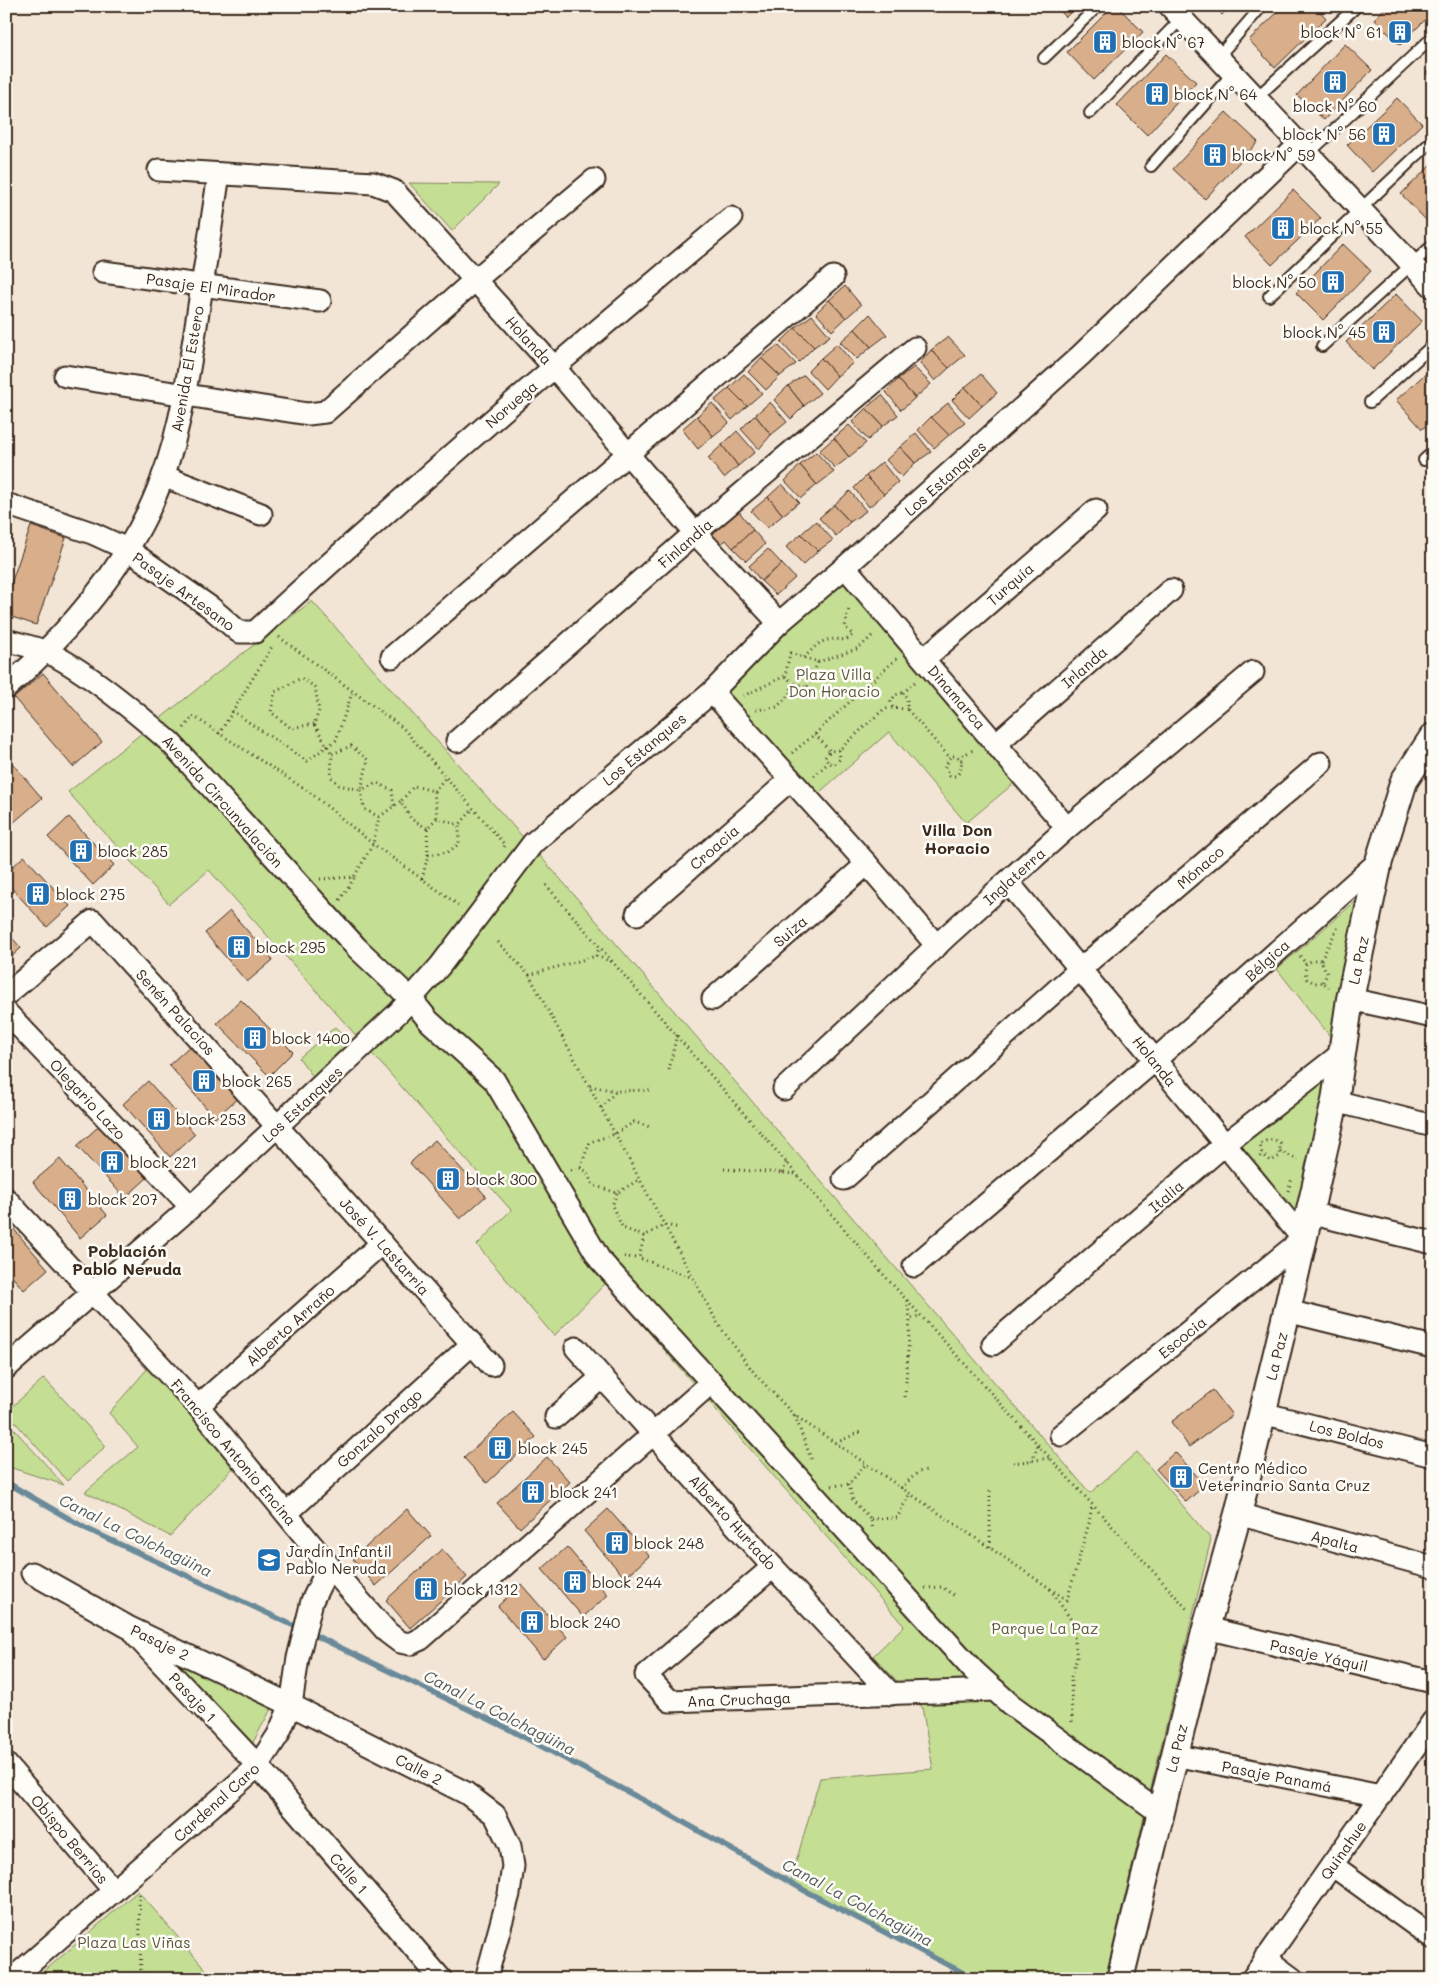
<svg xmlns="http://www.w3.org/2000/svg" width="1439" height="1985" font-family="Mali,sans-serif">
<rect width="100%" height="100%" fill="#f2e5d6"/>
<filter id="ink" filterUnits="userSpaceOnUse"><feTurbulence type="fractalNoise" baseFrequency=".02" numOctaves="2"/><feDisplacementMap in="SourceGraphic" scale="10" xChannelSelector="R" yChannelSelector="G"/><feConvolveMatrix kernelMatrix="1 2 1 2 8 2 1 2 1" color-interpolation-filters="sRGB"/></filter>
<g filter="url(#ink)">
<g fill="#c4de94" stroke="#808459">
<polygon points="409,183 499,184 452,231"/>
<polygon points="844,574 1018,780 966,823 889,732 813,798 717,693"/>
<polygon points="312,601 556,874 1090,1493 1137,1452 1211,1539 1105,1979 975,1979 790,1883 820,1778 933,1769 922,1707 873,1656 904,1626 606,1283 554,1336 477,1245 511,1210 209,870 169,904 68,792 226,666"/>
<polygon points="1372,887 1340,1049 1277,969"/>
<polygon points="335,1027 355,1047 317,1082 299,1058"/>
<polygon points="1336,1063 1300,1228 1236,1149"/>
<polygon points="148,1368 236,1465 170,1536 85,1492 138,1447 109,1413"/>
<polygon points="44,1378 106,1446 67,1481 6,1412"/>
<polygon points="6,1420 64,1485 6,1466"/>
<polygon points="157,1649 271,1709 251,1746"/>
<polygon points="138,1891 214,1979 35,1979"/>
</g>
<g fill="none" stroke-linecap="round" stroke-linejoin="round">
<g stroke="#6a8a99" stroke-width="5.5">
<polyline points="6,1482 85,1528 301,1629"/>
<polyline points="310,1633 501,1725 660,1809 809,1893 975,1979"/>
</g>
</g>
<g fill="#d9ae8a" stroke="#3b2a1e">
<polygon points="1059,6 1077,6 1066,17 1057,8"/>
<polygon points="1113,6 1117,6 1143,32 1094,80 1067,52"/>
<polygon points="1214,6 1231,6 1222,15"/>
<polygon points="1284,6 1315,6 1326,18 1275,68 1249,40"/>
<polygon points="1387,6 1433,6 1433,12 1400,45 1374,19"/>
<polygon points="1345,44 1372,70 1324,120 1297,95"/>
<polygon points="1166,54 1196,82 1147,135 1117,105"/>
<polygon points="1433,67 1433,79 1426,73"/>
<polygon points="1397,98 1422,124 1372,172 1347,145"/>
<polygon points="1226,112 1258,142 1205,199 1173,169"/>
<polygon points="1433,163 1433,213 1426,220 1401,194"/>
<polygon points="1293,190 1321,218 1272,265 1245,237"/>
<polygon points="1343,244 1371,271 1323,320 1296,293"/>
<polygon points="845,286 861,305 846,318 829,300"/>
<polygon points="1396,294 1422,321 1372,370 1346,342"/>
<polygon points="829,300 846,318 832,331 816,313"/>
<polygon points="870,314 887,335 871,347 855,329"/>
<polygon points="812,315 830,336 814,347 795,328"/>
<polygon points="795,328 814,347 799,362 781,342"/>
<polygon points="855,329 871,347 857,359 840,342"/>
<polygon points="948,337 965,355 949,368 931,350"/>
<polygon points="837,344 853,363 837,376 821,358"/>
<polygon points="778,345 796,364 780,376 761,358"/>
<polygon points="931,350 949,368 935,381 920,363"/>
<polygon points="761,358 780,376 766,390 748,372"/>
<polygon points="821,358 837,376 825,389 808,371"/>
<polygon points="914,367 931,384 915,398 898,379"/>
<polygon points="1433,367 1433,420 1422,429 1396,400"/>
<polygon points="744,374 762,393 747,406 729,388"/>
<polygon points="981,374 997,393 982,406 965,387"/>
<polygon points="804,375 820,393 804,406 788,386"/>
<polygon points="898,379 915,398 901,410 886,392"/>
<polygon points="788,386 804,406 791,419 774,400"/>
<polygon points="965,387 982,406 969,418 952,400"/>
<polygon points="729,388 747,406 732,420 715,400"/>
<polygon points="882,395 898,415 883,426 866,408"/>
<polygon points="770,402 787,422 771,435 755,415"/>
<polygon points="712,403 729,423 713,436 697,416"/>
<polygon points="948,403 965,423 949,435 931,417"/>
<polygon points="866,408 883,426 868,440 852,422"/>
<polygon points="755,415 771,435 759,449 741,429"/>
<polygon points="697,416 713,436 698,449 682,429"/>
<polygon points="931,417 949,435 934,448 918,430"/>
<polygon points="849,425 866,443 849,457 834,438"/>
<polygon points="737,431 755,452 738,466 722,445"/>
<polygon points="916,433 931,452 915,463 900,447"/>
<polygon points="834,438 849,457 835,468 819,451"/>
<polygon points="722,445 738,466 724,478 708,458"/>
<polygon points="900,447 915,463 902,477 886,460"/>
<polygon points="816,452 834,472 817,485 800,465"/>
<polygon points="882,462 898,482 884,494 866,476"/>
<polygon points="800,465 817,485 801,498 785,481"/>
<polygon points="866,476 884,494 869,507 854,488"/>
<polygon points="782,484 799,502 783,515 768,497"/>
<polygon points="850,491 866,511 850,522 834,505"/>
<polygon points="768,497 783,515 767,528 751,511"/>
<polygon points="834,505 850,522 836,536 819,518"/>
<polygon points="738,510 753,530 733,548 726,540 720,545 711,535"/>
<polygon points="816,521 833,540 818,551 801,534"/>
<polygon points="31,526 66,538 36,625 6,615 6,598"/>
<polygon points="753,530 765,544 746,561 733,548"/>
<polygon points="801,534 818,551 803,565 786,547"/>
<polygon points="768,549 782,564 761,581 749,566"/>
<polygon points="782,564 795,578 776,595 761,581"/>
<polygon points="43,673 102,742 73,767 14,698"/>
<polygon points="6,756 42,798 13,823 6,815"/>
<polygon points="69,817 114,865 93,885 48,837"/>
<polygon points="24,856 70,906 47,927 6,882 6,873"/>
<polygon points="230,911 273,960 247,982 205,933"/>
<polygon points="6,931 21,948 6,962"/>
<polygon points="241,1000 293,1052 269,1076 217,1023"/>
<polygon points="192,1044 239,1097 215,1118 169,1065"/>
<polygon points="148,1081 195,1134 170,1157 123,1104"/>
<polygon points="99,1126 147,1178 125,1198 77,1146"/>
<polygon points="435,1140 486,1196 460,1219 410,1163"/>
<polygon points="60,1159 107,1215 80,1238 33,1182"/>
<polygon points="6,1220 48,1269 24,1290 6,1270"/>
<polygon points="1213,1390 1232,1415 1189,1447 1171,1422"/>
<polygon points="513,1412 536,1437 487,1483 464,1458"/>
<polygon points="1175,1452 1205,1485 1186,1502 1156,1469"/>
<polygon points="547,1457 570,1482 520,1528 497,1503"/>
<polygon points="407,1509 431,1536 376,1586 353,1559"/>
<polygon points="608,1509 649,1556 625,1578 584,1531"/>
<polygon points="567,1547 608,1595 583,1617 542,1569"/>
<polygon points="442,1549 467,1577 410,1628 386,1600"/>
<polygon points="521,1584 567,1637 543,1659 498,1606"/>
</g>
<g fill="none" stroke-linecap="round" stroke-linejoin="round">
<defs>
<g id="service">
<polyline points="1218,57 1262,6"/>
<polyline points="1044,58 1098,6"/>
<polyline points="1256,98 1357,6"/>
<polyline points="1090,113 1181,19"/>
<polyline points="1308,154 1433,37"/>
<polyline points="1151,166 1233,73"/>
<polyline points="1269,296 1433,140"/>
<polyline points="1322,346 1433,245"/>
<polyline points="1370,402 1433,345"/>
<polyline points="1424,460 1433,452"/>
</g>
<g id="minor">
<polyline points="1170,6 1433,287"/>
<polyline points="159,170 373,183 394,191 554,367 695,533 779,623"/>
<polyline points="103,272 320,301"/>
<polyline points="65,376 308,414 325,412 474,281 594,180"/>
<polyline points="163,476 261,514"/>
<path d="M6 504 92 533 127 549 210 607 239 632H255C409 489 570 353 731 218"/>
<polyline points="845,567 1067,828"/>
<path d="M6 640C19 644 34 647 47 652 86 670 138 714 171 743L357 948 412 1000 429 1021 494 1080 600 1260 974 1671 1010 1704 1160 1813"/>
<polyline points="392,657 833,277"/>
<polyline points="924,659 1096,510"/>
<path d="M6 688C65 636 121 574 153 501 177 448 186 389 195 332 203 280 211 227 219 174"/>
<polyline points="712,692 867,864 937,946"/>
<polyline points="457,741 695,533 915,348"/>
<polyline points="997,743 1171,590"/>
<polyline points="1008,882 1303,1239 1061,1435"/>
<polyline points="637,914 790,780"/>
<polyline points="6,995 93,921 491,1365"/>
<polyline points="713,999 867,864"/>
<polyline points="1350,999 1433,1017"/>
<polyline points="6,1012 191,1207"/>
<polyline points="784,1089 948,935 1067,828 1253,672"/>
<polyline points="1335,1101 1433,1126"/>
<polyline points="844,1179 1079,970 1321,763"/>
<polyline points="6,1199 198,1406 329,1566 388,1633 400,1642 410,1644 421,1639 712,1382"/>
<polyline points="1309,1213 1433,1243"/>
<polyline points="914,1266 1155,1060 1379,861"/>
<polyline points="1287,1311 1433,1347"/>
<polyline points="993,1344 1224,1145 1342,1053"/>
<polyline points="576,1348 773,1567 891,1694"/>
<polyline points="6,1368 191,1207 399,1012 440,966 533,843 712,692 779,623 845,567 1081,355 1299,145"/>
<polyline points="198,1406 382,1243"/>
<polyline points="1262,1413 1433,1456"/>
<polyline points="556,1417 602,1377"/>
<polyline points="287,1513 472,1344"/>
<polyline points="1238,1514 1433,1567"/>
<polyline points="773,1567 646,1675 670,1701 995,1690"/>
<polyline points="32,1573 128,1627 291,1705 466,1793 495,1815 510,1846 513,1866 509,1894 486,1979"/>
<polyline points="1206,1628 1433,1682"/>
<polyline points="136,1636 258,1766 441,1979"/>
<polyline points="1174,1755 1381,1796"/>
<polyline points="6,1764 114,1891"/>
<polyline points="1332,1865 1433,1938"/>
<polyline points="1265,1958 1293,1979"/>
<polyline points="12,1979 258,1766 278,1735 291,1705 298,1658 312,1601 329,1566"/>
<polyline points="1252,1979 1433,1721"/>
</g>
<polyline id="tertiary" points="1120,1979 1206,1628 1238,1514 1287,1311 1335,1101 1350,999 1379,861 1404,781 1433,737"/>
</defs>
<use href="#service" stroke="#3b2a1e" stroke-width="14"/>
<use href="#minor" stroke="#3b2a1e" stroke-width="25"/>
<use href="#tertiary" stroke="#3b2a1e" stroke-width="30"/>
<g stroke="#3b2a1e" stroke-width="3" stroke-dasharray="1 4" stroke-linecap="butt">
<polyline points="279,637 403,728 505,845 504,847"/>
<path d="M804 658C819 642 823 637 846 640L853 635 845 627 849 608"/>
<polyline points="818,662 859,648 874,634"/>
<polyline points="903,693 917,680"/>
<polyline points="743,696 785,676 790,653 818,662 807,688 792,682"/>
<polyline points="907,709 893,708 891,702 895,695 903,693 907,698 907,709 950,758"/>
<polyline points="756,710 777,707 791,693 792,682 785,676"/>
<polyline points="232,711 307,761 336,740 352,693"/>
<polyline points="314,724 291,728 271,712 275,692 301,678 315,687 319,711 314,724 332,754"/>
<polyline points="184,728 193,716 312,794 373,844 460,906"/>
<polyline points="219,734 273,645"/>
<polyline points="815,734 897,658"/>
<polygon points="351,746 368,760 361,790 339,785 331,777 332,754"/>
<polyline points="839,750 840,759 835,764 828,763 825,757 830,751 839,750 884,709 893,708"/>
<polyline points="792,753 815,734 830,751"/>
<path d="M962 761 957 756H951L945 767 950 776H956C962 770 962 765 961 756L973 750"/>
<polyline points="814,776 828,763"/>
<polyline points="434,791 446,777"/>
<polyline points="379,817 364,809 361,790 377,783 392,790 394,806"/>
<polyline points="427,828 411,819 401,801 414,786 434,791 437,818"/>
<polyline points="428,855 427,828 437,818 459,825"/>
<polyline points="320,879 354,877 373,844 379,817 401,801"/>
<polyline points="422,879 428,855 448,852 459,844 459,825 473,809"/>
<polyline points="546,885 883,1274 1189,1611"/>
<polyline points="340,900 354,878"/>
<polyline points="498,942 529,975 718,1324 755,1374 794,1415 1067,1600 1089,1523 1092,1505"/>
<polyline points="596,956 600,946"/>
<polyline points="1300,956 1306,964"/>
<polyline points="1321,960 1339,925"/>
<polyline points="529,975 596,956 615,963"/>
<polyline points="1323,982 1327,974 1321,960 1313,960 1306,964 1305,972 1307,979 1315,983 1323,982 1330,989"/>
<polyline points="669,1070 677,1034"/>
<polyline points="590,1086 616,1091"/>
<polyline points="601,1108 616,1091 651,1090"/>
<polyline points="1280,1151 1298,1160"/>
<path d="M1260 1157 1262 1154 1260 1144C1268 1139 1273 1138 1280 1143V1156L1271 1161 1262 1154"/>
<polyline points="580,1168 586,1171 593,1185 617,1193 640,1179"/>
<polyline points="724,1169 798,1174"/>
<polyline points="571,1170 580,1168 590,1142 615,1134 634,1122 650,1127"/>
<polyline points="782,1173 787,1162"/>
<polyline points="1288,1191 1292,1178"/>
<polyline points="617,1193 612,1206 623,1228 644,1236 665,1225 680,1228"/>
<polyline points="644,1236 639,1258 693,1278"/>
<polyline points="624,1257 639,1258"/>
<polyline points="907,1300 910,1319"/>
<polyline points="905,1397 910,1319 921,1315"/>
<polyline points="795,1416 812,1461"/>
<polyline points="836,1443 862,1431"/>
<polyline points="1032,1461 1038,1445"/>
<polyline points="1013,1463 1050,1458"/>
<polyline points="849,1484 853,1501 871,1519 873,1530"/>
<polyline points="832,1486 849,1484 866,1464"/>
<polyline points="901,1488 918,1472 927,1470"/>
<polyline points="871,1519 897,1518 910,1493"/>
<polyline points="990,1547 990,1488"/>
<polyline points="925,1588 942,1587 956,1597"/>
<polyline points="1050,1589 1072,1621 1077,1658 1071,1677 1072,1725"/>
<polyline points="139,1894 141,1979"/>
<polyline points="84,1979 141,1973 154,1979"/>
</g>
<use href="#service" stroke="#fdfcf7" stroke-width="10"/>
<use href="#minor" stroke="#fdfcf7" stroke-width="21"/>
<use href="#tertiary" stroke="#fdfcf7" stroke-width="26"/>
</g>
</g>
<defs>
<symbol id="building-square" viewBox="-11 -11 22 22"><rect x="-9" y="-9" width="18" height="18" rx="4" fill="#1f6fb2" stroke="#fdfcf7"/><path d="M-4-6H4V6H1V3H-1V6H-4ZM-2.5-4.3h1.7v1.8h-1.7ZM.8-4.3h1.7v1.8H.8ZM-2.5-1h1.7V.8h-1.7ZM.8-1h1.7V.8H.8Z" fill="#fff"/></symbol>
<symbol id="school-square" viewBox="-11 -11 22 22"><rect x="-9" y="-9" width="18" height="18" rx="4" fill="#1f6fb2" stroke="#fdfcf7"/><path d="M0-5L7-2L0 1L-7-2ZM-4 1L0 2.5L4 1V4Q0 6-4 4Z" fill="#fff"/></symbol>
</defs>
<g fill-rule="evenodd">
<use href="#building-square" x="1386" y="18" width="28" height="28"/>
<use href="#building-square" x="1091" y="28" width="28" height="28"/>
<use href="#building-square" x="1321" y="68" width="28" height="28"/>
<use href="#building-square" x="1143" y="80" width="28" height="28"/>
<use href="#building-square" x="1370" y="120" width="28" height="28"/>
<use href="#building-square" x="1201" y="141" width="28" height="28"/>
<use href="#building-square" x="1269" y="214" width="28" height="28"/>
<use href="#building-square" x="1319" y="268" width="28" height="28"/>
<use href="#building-square" x="1370" y="318" width="28" height="28"/>
<use href="#building-square" x="67" y="837" width="28" height="28"/>
<use href="#building-square" x="24" y="880" width="28" height="28"/>
<use href="#building-square" x="225" y="933" width="28" height="28"/>
<use href="#building-square" x="241" y="1024" width="28" height="28"/>
<use href="#building-square" x="190" y="1067" width="28" height="28"/>
<use href="#building-square" x="145" y="1105" width="28" height="28"/>
<use href="#building-square" x="98" y="1148" width="28" height="28"/>
<use href="#building-square" x="434" y="1165" width="28" height="28"/>
<use href="#building-square" x="56" y="1185" width="28" height="28"/>
<use href="#building-square" x="486" y="1434" width="28" height="28"/>
<use href="#building-square" x="1167" y="1463" width="28" height="28"/>
<use href="#building-square" x="519" y="1478" width="28" height="28"/>
<use href="#building-square" x="603" y="1529" width="28" height="28"/>
<use href="#school-square" x="255" y="1546" width="28" height="28"/>
<use href="#building-square" x="561" y="1568" width="28" height="28"/>
<use href="#building-square" x="412" y="1575" width="28" height="28"/>
<use href="#building-square" x="518" y="1608" width="28" height="28"/>
</g>
<g text-anchor="middle" dominant-baseline="central" stroke-width="5" stroke-linejoin="round" paint-order="stroke">
<g font-size="15" fill="#3b2a1e" stroke="#fdfcf7" text-anchor="start">
<text x="1382" y="32" text-anchor="end">block N° 61</text>
<text x="1122" y="42">block N° 67</text>
<text x="1174" y="94">block N° 64</text>
<text x="1335" y="106" text-anchor="middle">block N° 60</text>
<text x="1366" y="134" text-anchor="end">block N° 56</text>
<text x="1232" y="155">block N° 59</text>
<text x="1300" y="228">block N° 55</text>
<text x="1316" y="282" text-anchor="end">block N° 50</text>
<text x="1366" y="332" text-anchor="end">block N° 45</text>
<text x="98" y="851">block 285</text>
<text x="56" y="894">block 275</text>
<text x="256" y="947">block 295</text>
<text x="272" y="1038">block 1400</text>
<text x="222" y="1081">block 265</text>
<text x="176" y="1119">block 253</text>
<text x="130" y="1162">block 221</text>
<text x="466" y="1179">block 300</text>
<text x="88" y="1199">block 207</text>
<text x="518" y="1448">block 245</text>
<text x="1198" y="1468">Centro Médico<tspan x="1198" dy="17">Veterinario Santa Cruz</tspan></text>
<text x="550" y="1492">block 241</text>
<text x="634" y="1543">block 248</text>
<text x="286" y="1551">Jardín Infantil<tspan x="286" dy="17">Pablo Neruda</tspan></text>
<text x="592" y="1582">block 244</text>
<text x="444" y="1589">block 1312</text>
<text x="550" y="1622">block 240</text>
</g>
<g font-size="15" fill="#3b2a1e" stroke="#fdfcf7">
<text transform="translate(211 287) rotate(8)">Pasaje El Mirador</text>
<text transform="translate(529 340) rotate(47)">Holanda</text>
<text transform="translate(187 369) rotate(-80)">Avenida El Estero</text>
<text transform="translate(511 404) rotate(-41)">Noruega</text>
<text transform="translate(945 478) rotate(-42)">Los Estanques</text>
<text transform="translate(685 543) rotate(-41)">Finlandia</text>
<text transform="translate(1010 584) rotate(-41)">Turquía</text>
<text transform="translate(184 591) rotate(36)">Pasaje Artesano</text>
<text transform="translate(1084 667) rotate(-41)">Irlanda</text>
<text transform="translate(957 697) rotate(49)">Dinamarca</text>
<text transform="translate(644 749) rotate(-40)">Los Estanques</text>
<text transform="translate(223 801) rotate(48)">Avenida Circunvalación</text>
<text transform="translate(714 847) rotate(-41)">Croacia</text>
<text transform="translate(1200 867) rotate(-41)">Mónaco</text>
<text transform="translate(1014 876) rotate(-42)">Inglaterra</text>
<text transform="translate(790 931) rotate(-41)">Suiza</text>
<text transform="translate(1267 960) rotate(-42)">Bélgica</text>
<text transform="translate(1358 960) rotate(-78)">La Paz</text>
<text transform="translate(176 1012) rotate(48)">Senén Palacios</text>
<text transform="translate(1155 1061) rotate(51)">Holanda</text>
<text transform="translate(88 1099) rotate(47)">Olegario Lazo</text>
<text transform="translate(302 1104) rotate(-43)">Los Estanques</text>
<text transform="translate(1166 1196) rotate(-41)">Italia</text>
<text transform="translate(385 1246) rotate(48)">José V. Lastarria</text>
<text transform="translate(290 1325) rotate(-42)">Alberto Arraño</text>
<text transform="translate(1182 1337) rotate(-39)">Escocia</text>
<text transform="translate(1276 1356) rotate(-76)">La Paz</text>
<text transform="translate(379 1428) rotate(-42)">Gonzalo Drago</text>
<text transform="translate(1347 1434) rotate(14)">Los Boldos</text>
<text transform="translate(234 1452) rotate(50)">Francisco Antonio Encina</text>
<text transform="translate(733 1522) rotate(48)">Alberto Hurtado</text>
<text transform="translate(1335 1541) rotate(15)">Apalta</text>
<text transform="translate(160 1642) rotate(26)">Pasaje 2</text>
<text transform="translate(1319 1655) rotate(13)">Pasaje Yáquil</text>
<text transform="translate(193 1697) rotate(47)">Pasaje 1</text>
<text transform="translate(739 1699) rotate(-2)">Ana Cruchaga</text>
<text transform="translate(1176 1748) rotate(-76)">La Paz</text>
<text transform="translate(419 1769) rotate(27)">Calle 2</text>
<text transform="translate(1277 1776) rotate(11)">Pasaje Panamá</text>
<text transform="translate(216 1802) rotate(-42)">Cardenal Caro</text>
<text transform="translate(70 1839) rotate(50)">Obispo Berríos</text>
<text transform="translate(1343 1850) rotate(-55)">Quinahue</text>
<text transform="translate(349 1873) rotate(49)">Calle 1</text>
</g>
<g font-size="15" fill="#5d573c" stroke="#fdfcf7">
<text x="834" y="674">Plaza Villa<tspan x="834" dy="17">Don Horacio</tspan></text>
<text x="1045" y="1628">Parque La Paz</text>
<text x="134" y="1942">Plaza Las Viñas</text>
</g>
<g font-size="16" font-weight="bold" fill="#3b2a1e" stroke="#fdfcf7">
<text x="957" y="829">Villa Don<tspan x="957" dy="18">Horacio</tspan></text>
<text x="127" y="1250">Población<tspan x="127" dy="18">Pablo Neruda</tspan></text>
</g>
<g font-size="16" font-style="italic" fill="#535a5c" stroke="#fdfcf7">
<text transform="translate(136 1535) rotate(26)">Canal La Colchagüina</text>
<text transform="translate(500 1712) rotate(27)">Canal La Colchagüina</text>
<text transform="translate(858 1902) rotate(28)">Canal La Colchagüina</text>
</g>
</g>
<rect width="1439" height="1985" fill="none" stroke="#fdfcf7" stroke-width="25"/>
<rect x="12" y="12" width="1414" height="1960" fill="none" stroke="#3b2a1e" stroke-width="2" filter="url(#ink)"/>
</svg>
